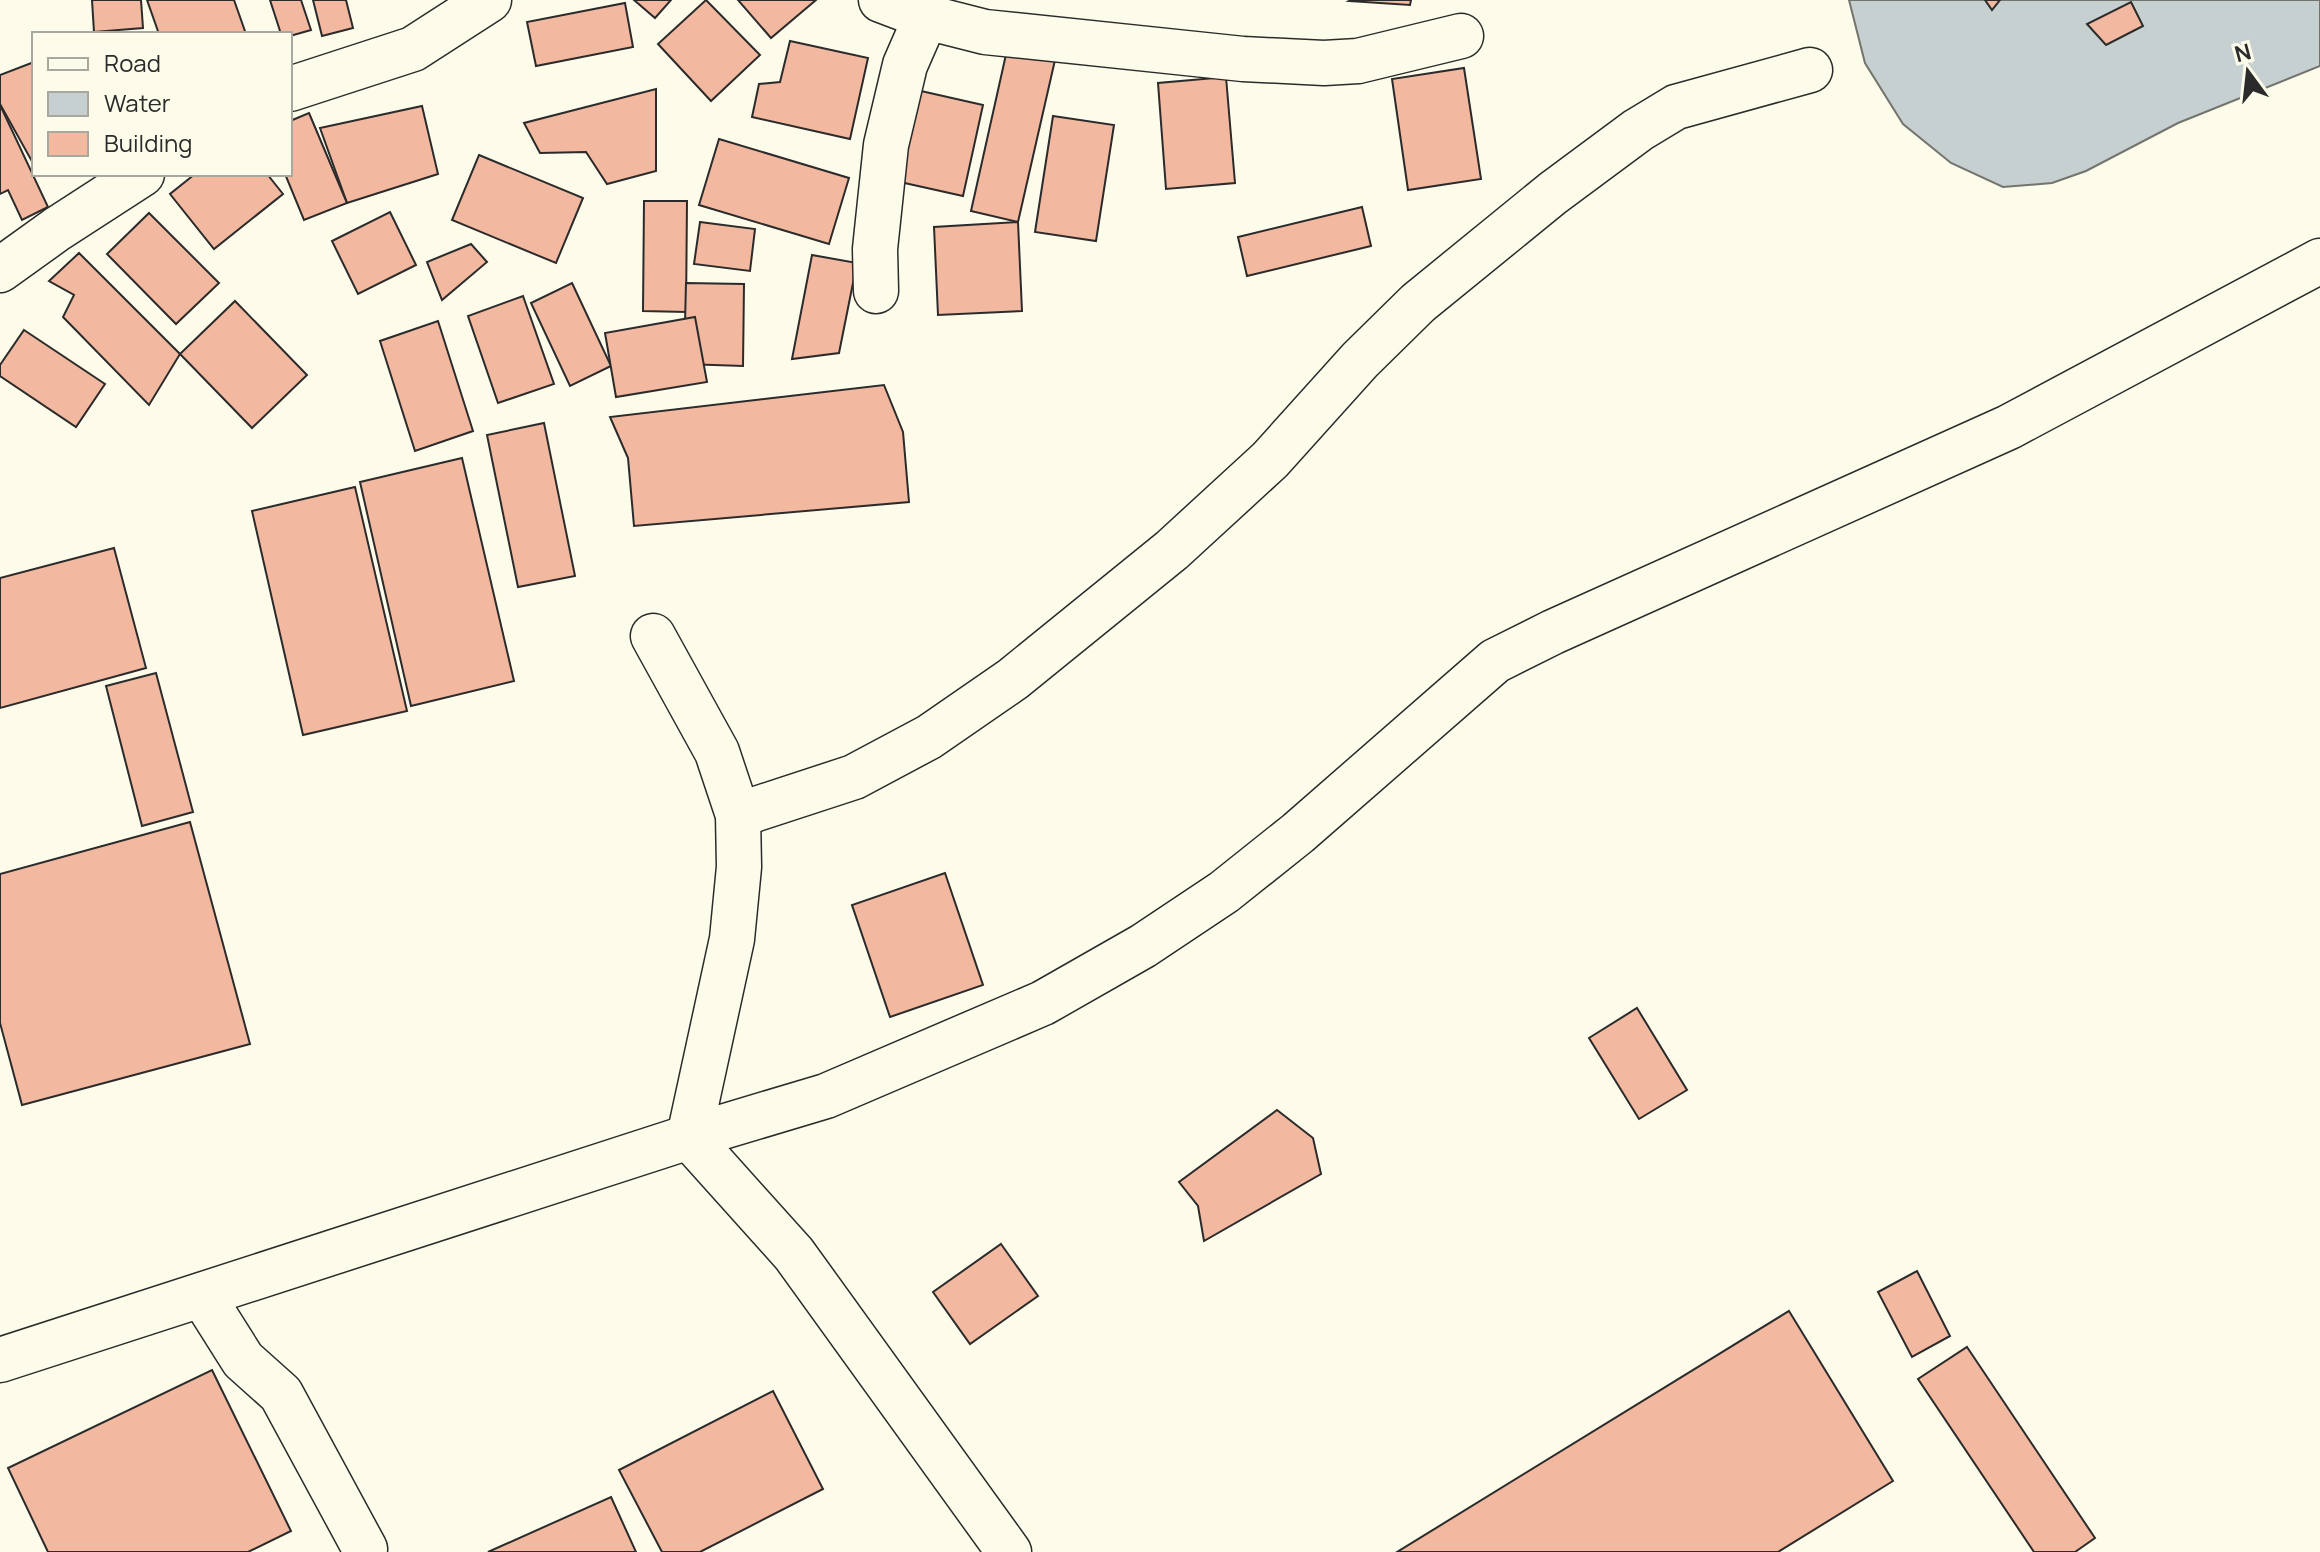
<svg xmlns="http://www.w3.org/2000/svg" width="2320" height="1552" font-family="Manrope,sans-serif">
<rect width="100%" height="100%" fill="#fdfbea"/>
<polygon fill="#c7d0d0" stroke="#74746e" stroke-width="2" points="1849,0 2320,0 2320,66 2178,123 2086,171 2052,183 2003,187 1951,163 1903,124 1865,63"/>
<g fill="#f2b8a0" stroke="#2b2b2b" stroke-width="2">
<polygon points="92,0 141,0 143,28 94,32"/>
<polygon points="147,0 234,0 246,34 159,34"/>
<polygon points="270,0 301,0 311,30 290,36 281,34"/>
<polygon points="313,0 346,0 353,28 322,36"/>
<polygon points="634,0 671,0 655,18"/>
<polygon points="706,0 760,55 711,101 658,44"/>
<polygon points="738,0 816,0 771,38"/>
<polygon points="1351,0 1411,0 1410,5 1349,1"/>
<polygon points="1985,0 2000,0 1992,10"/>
<polygon points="2131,2 2143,26 2106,45 2087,24"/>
<polygon points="625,3 633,47 536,66 527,22"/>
<polygon points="790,41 868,58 850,139 752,117 759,84 780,82"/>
<polygon points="1007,50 1055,60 1018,222 971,211"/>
<polygon points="34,62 34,165 0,104 0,75"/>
<polygon points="1464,68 1481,179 1408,190 1392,79"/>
<polygon points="1226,77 1235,183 1166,189 1158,83"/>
<polygon points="656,89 656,171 607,184 586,152 540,153 524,123"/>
<polygon points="921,91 983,105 963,196 900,182"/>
<polygon points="0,105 48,207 22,220 8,190 0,194"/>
<polygon points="422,106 438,174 347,203 320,128"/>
<polygon points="309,113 347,203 304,220 285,174 290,174 290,121"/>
<polygon points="1053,116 1114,125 1096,241 1035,232"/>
<polygon points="719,139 849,178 829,244 699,205"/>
<polygon points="479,155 583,198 556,263 452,220"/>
<polygon points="195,174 267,174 283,194 214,249 170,194"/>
<polygon points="644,201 687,201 686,312 643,311"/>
<polygon points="1362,207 1371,246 1247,276 1238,237"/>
<polygon points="390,212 416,265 358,294 332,241"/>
<polygon points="149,213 219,283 176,324 107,254"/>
<polygon points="700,222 755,229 750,271 694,264"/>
<polygon points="1018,222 1022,311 938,315 934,227"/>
<polygon points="471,244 487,262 442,300 427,262"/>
<polygon points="79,253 180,354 149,405 63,317 74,295 49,281"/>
<polygon points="812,255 857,263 839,353 792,359"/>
<polygon points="572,283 611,366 570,386 531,303"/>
<polygon points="686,283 744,284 743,366 684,364"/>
<polygon points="523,296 554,384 498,403 468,316"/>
<polygon points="235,301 307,375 252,428 180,354"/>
<polygon points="695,317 707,382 616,397 605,333"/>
<polygon points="438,321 473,431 415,451 380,341"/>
<polygon points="24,330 105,384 76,427 0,376 0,365"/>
<polygon points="884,385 903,432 909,502 634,526 628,458 610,417"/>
<polygon points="544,423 575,576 518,587 487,435"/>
<polygon points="462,458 514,681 411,706 360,482"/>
<polygon points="355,487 407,711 303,735 252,511"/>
<polygon points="114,548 146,668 0,708 0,578"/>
<polygon points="156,673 193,812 142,826 106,686"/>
<polygon points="190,822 250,1044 22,1105 0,1023 0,874"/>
<polygon points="945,873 983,985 890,1017 852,905"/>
<polygon points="1637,1008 1687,1090 1639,1119 1589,1038"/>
<polygon points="1277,1110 1313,1138 1321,1174 1204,1241 1198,1206 1179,1182"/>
<polygon points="1001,1244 1038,1296 970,1344 933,1292"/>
<polygon points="1917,1271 1950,1336 1912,1357 1878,1292"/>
<polygon points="1789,1311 1893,1481 1778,1552 1397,1552"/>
<polygon points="1967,1347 2095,1538 2075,1552 2034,1552 1918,1379"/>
<polygon points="212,1370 291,1531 248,1552 48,1552 8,1468"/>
<polygon points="773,1391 823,1489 700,1552 662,1552 619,1470"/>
<polygon points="611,1497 636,1552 488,1552"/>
</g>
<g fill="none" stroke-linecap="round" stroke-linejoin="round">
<defs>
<g id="minor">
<polyline points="881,0 926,17 985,32 1243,59 1324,63 1358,61 1461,36"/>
<polyline points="290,89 413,49 489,0"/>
<polyline points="0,270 57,229 142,174"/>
<polyline points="876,291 875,249 886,145 905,65 926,17"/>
<polyline points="653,636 717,752 738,815 739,867 732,939 689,1137 794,1254 1009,1552"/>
<polyline points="738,815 854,777 929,737 1013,679 1172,550 1270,460 1360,360 1418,303 1553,193 1638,130 1676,107 1810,70"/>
<polyline points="202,1295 243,1360 281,1394 365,1549"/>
<polyline points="0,1360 689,1137 826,1096 1043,1003 1143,946 1224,892 1298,833 1495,661 1553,632 2009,427 2320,261"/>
</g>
</defs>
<use href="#minor" stroke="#2b2b2b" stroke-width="47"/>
<use href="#minor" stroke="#fdfbea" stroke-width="44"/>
</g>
<rect x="32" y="32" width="260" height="144" fill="#fdfbea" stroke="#a9a89e" stroke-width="2"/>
<rect x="48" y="58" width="40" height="12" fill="#fdfbea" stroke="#a9a89e" stroke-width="2"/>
<text x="104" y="72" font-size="24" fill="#2b2b2b">Road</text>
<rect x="48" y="92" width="40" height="24" fill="#c7d0d0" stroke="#a9a89e" stroke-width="2"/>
<text x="104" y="112" font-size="24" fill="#2b2b2b">Water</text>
<rect x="48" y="132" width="40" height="24" fill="#f2b8a0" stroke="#a9a89e" stroke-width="2"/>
<text x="104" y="152" font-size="24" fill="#2b2b2b">Building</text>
<g transform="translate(2248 72) rotate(345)" stroke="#fdfbea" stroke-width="6" paint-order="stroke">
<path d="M0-6L14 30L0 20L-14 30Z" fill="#2b2b2b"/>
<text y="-12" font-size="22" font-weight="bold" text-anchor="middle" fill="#2b2b2b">N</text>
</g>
</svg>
